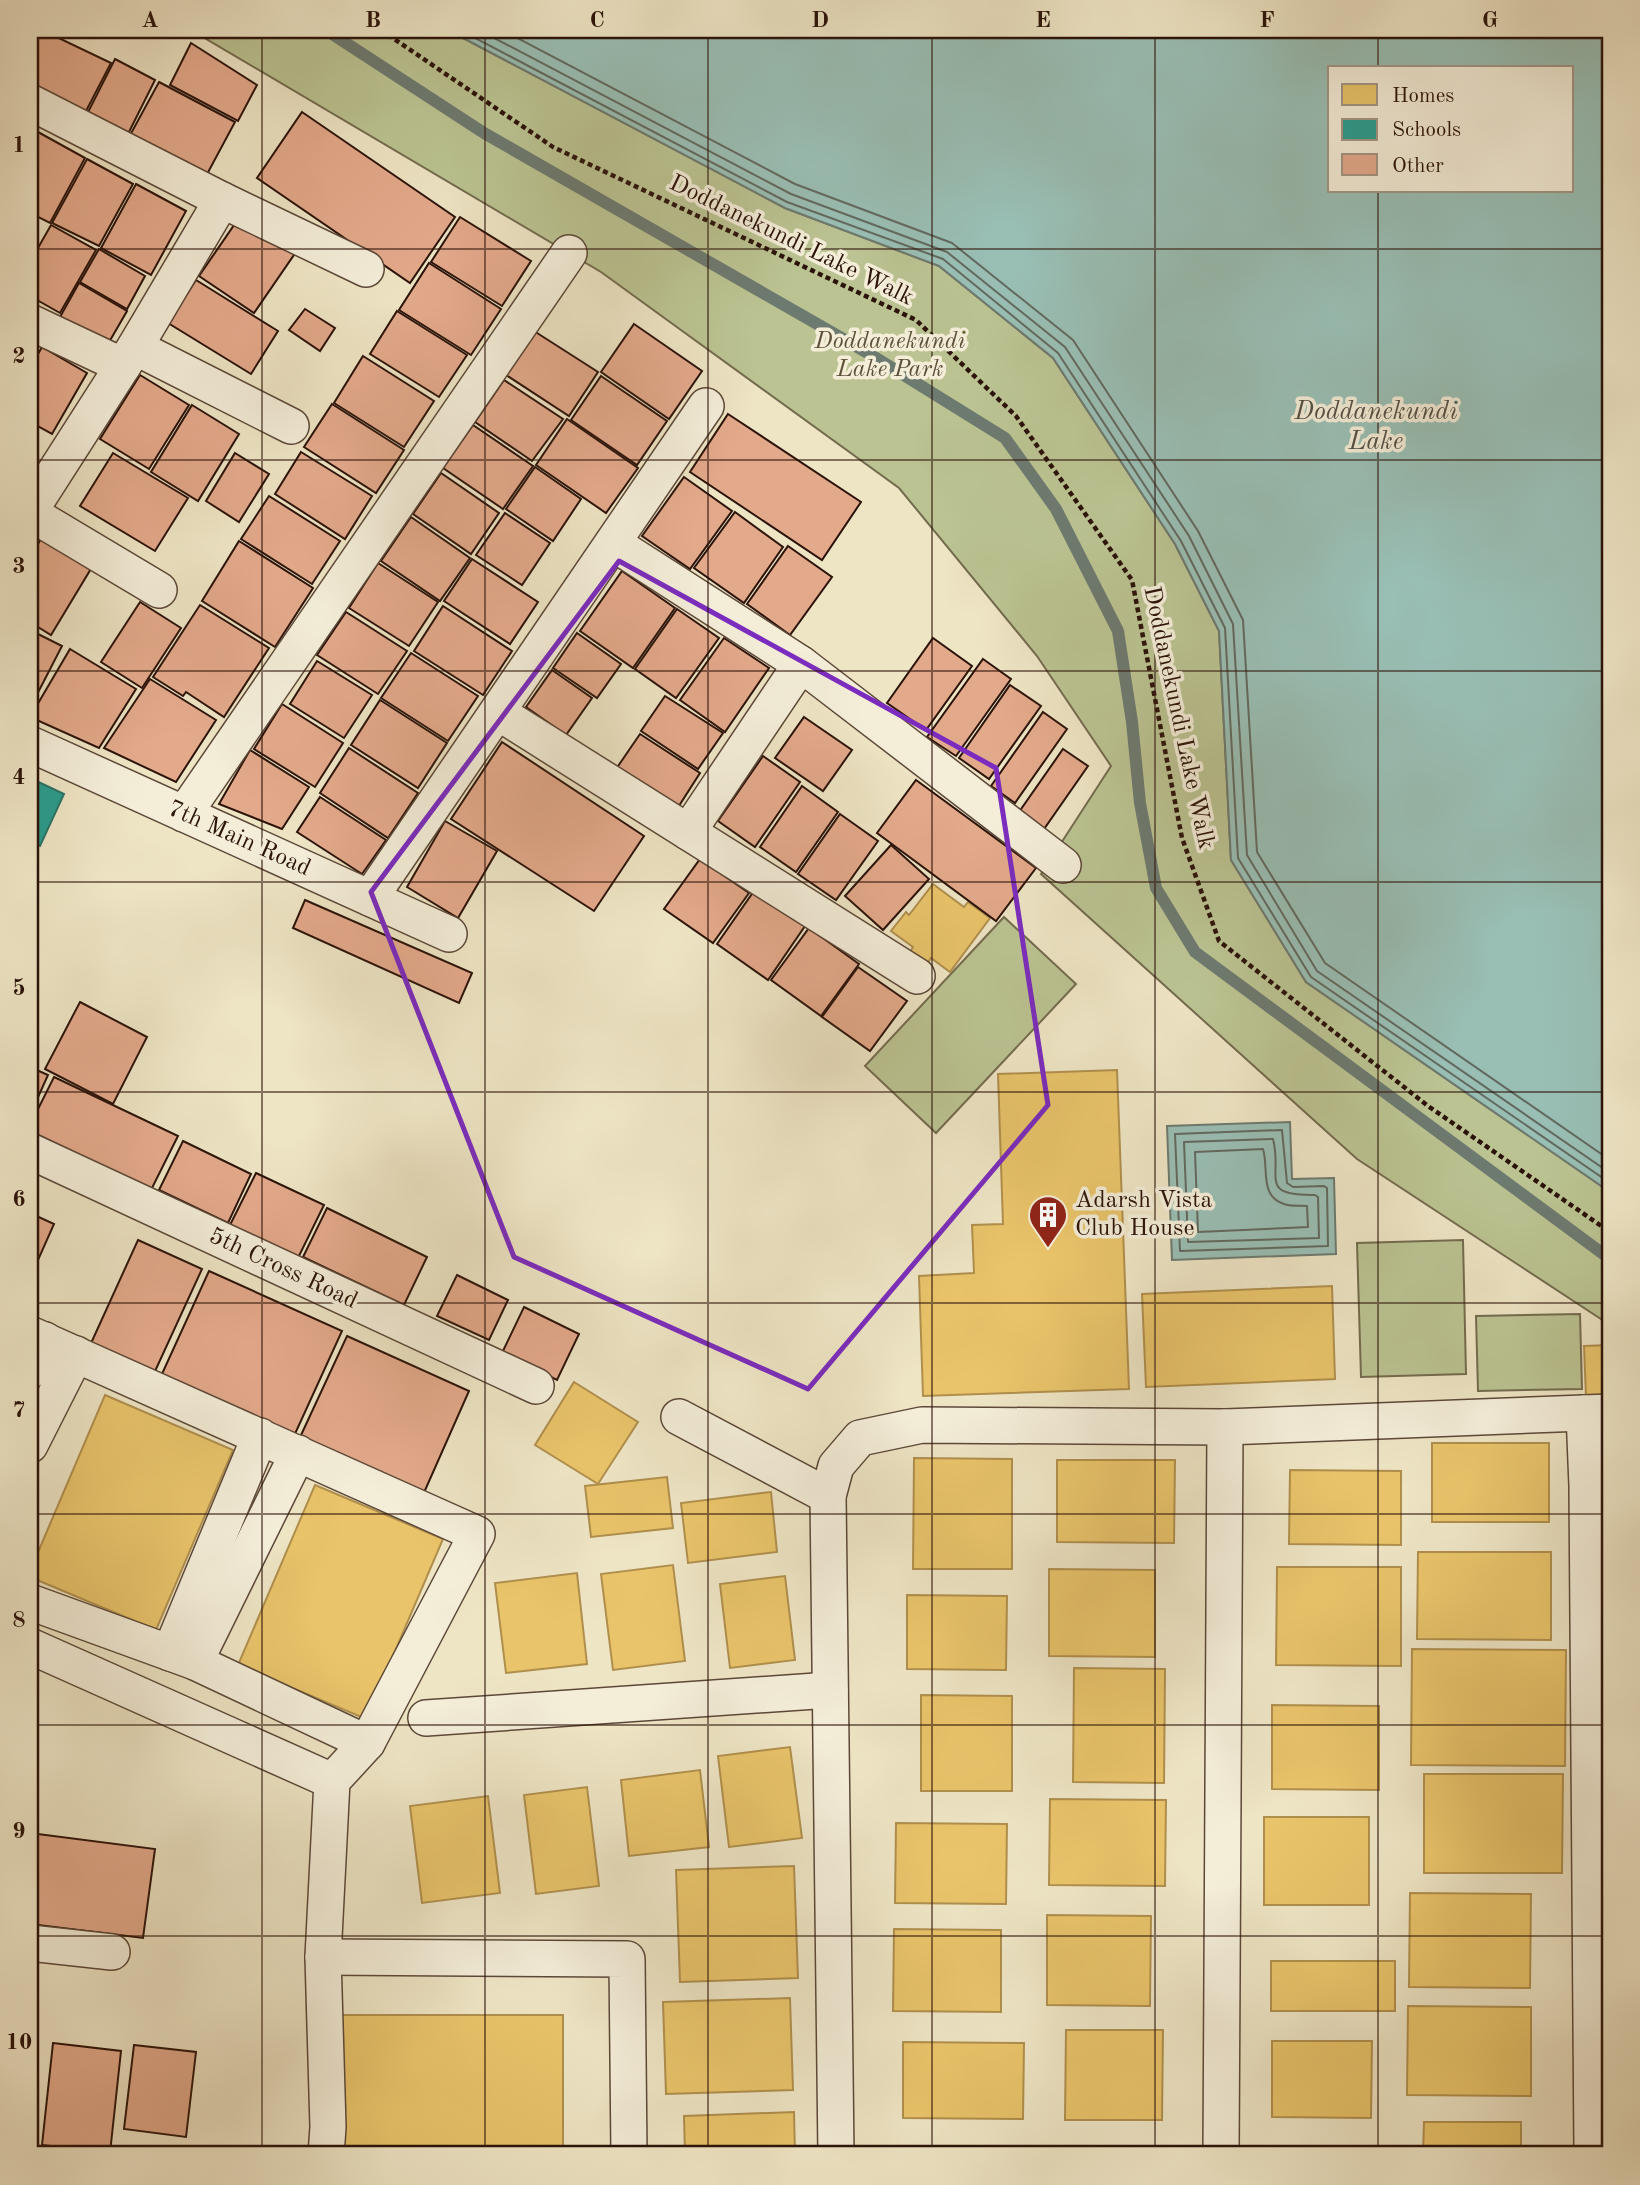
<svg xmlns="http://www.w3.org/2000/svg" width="1640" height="2185" font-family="'Old Standard TT',serif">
<rect width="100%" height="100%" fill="#eee5c5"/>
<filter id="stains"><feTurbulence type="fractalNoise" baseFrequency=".00286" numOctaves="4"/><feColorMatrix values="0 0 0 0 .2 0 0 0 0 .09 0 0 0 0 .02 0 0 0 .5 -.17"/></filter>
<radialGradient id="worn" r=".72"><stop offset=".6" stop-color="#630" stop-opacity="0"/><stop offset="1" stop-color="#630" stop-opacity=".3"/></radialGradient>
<g fill="#bbc392" stroke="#736b4e" stroke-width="2">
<polygon points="191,30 448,30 785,208 939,266 1053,358 1175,544 1219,631 1231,860 1306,982 1610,1192 1610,1325 1357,1159 1041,874 1111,766 1037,656 899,488 601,272"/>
<polygon points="1004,917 1076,984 936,1133 865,1066"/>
<polygon points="1463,1240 1466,1374 1361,1377 1357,1243"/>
<polygon points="1580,1314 1582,1389 1478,1391 1476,1316"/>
</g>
<g fill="#99bfb5" stroke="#6d7a70" stroke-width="2" fill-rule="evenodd">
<path d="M448 30H1610V1192L1306 982 1231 860 1219 631 1175 544 1053 358 939 266 785 208ZM1330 68H1572V191H1330Z"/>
<polygon points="1290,1122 1292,1179 1334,1178 1336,1254 1172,1260 1167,1126"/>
</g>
<g fill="#e9c46a" stroke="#b08f4d" stroke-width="2">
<polygon points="933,884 964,907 968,902 990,918 950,972 931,958 927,964 910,952 913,947 891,931 906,912 909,915"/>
<polygon points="1117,1070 1129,1389 923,1396 919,1276 974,1273 972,1225 1003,1224 998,1074"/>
<polygon points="1332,1286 1335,1379 1146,1387 1142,1294"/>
<polygon points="1610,1345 1610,1396 1586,1397 1584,1346"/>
<polygon points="574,1382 638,1422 598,1484 535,1445"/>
<polygon points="105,1395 233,1450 156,1630 30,1577 30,1571"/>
<rect x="1432" y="1443" width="117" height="79"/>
<polygon points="914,1458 1012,1459 1012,1569 913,1569"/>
<polygon points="1057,1460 1175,1460 1174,1543 1057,1542"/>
<polygon points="1290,1470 1401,1471 1401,1545 1289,1544"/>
<polygon points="667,1477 673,1528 591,1537 585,1486"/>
<polygon points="315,1485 443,1539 366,1719 238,1665"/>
<polygon points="771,1492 777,1552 688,1563 681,1503"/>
<polygon points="1418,1552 1551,1552 1551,1640 1417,1639"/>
<polygon points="673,1565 685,1661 613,1670 601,1574"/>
<polygon points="1277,1567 1401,1567 1401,1666 1276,1665"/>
<polygon points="1049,1569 1155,1570 1155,1657 1049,1656"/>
<polygon points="577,1573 587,1664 506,1673 495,1583"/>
<polygon points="785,1576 795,1660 730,1668 720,1584"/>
<polygon points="907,1595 1007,1596 1006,1670 907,1669"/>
<polygon points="1412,1649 1566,1650 1565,1766 1411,1765"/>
<polygon points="1074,1668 1165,1669 1164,1783 1073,1782"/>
<polygon points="921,1695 1012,1696 1012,1791 921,1791"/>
<polygon points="1272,1705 1379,1706 1379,1790 1272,1789"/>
<polygon points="790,1747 802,1838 729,1847 718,1756"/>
<polygon points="700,1770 709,1847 629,1856 621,1780"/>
<polygon points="1424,1774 1563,1774 1562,1873 1424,1873"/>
<polygon points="587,1787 599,1886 536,1894 524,1795"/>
<polygon points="488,1796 500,1893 422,1903 410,1806"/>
<polygon points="1050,1799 1166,1800 1165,1886 1049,1885"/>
<rect x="1264" y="1817" width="105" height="88"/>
<polygon points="896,1823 1007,1824 1006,1904 895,1903"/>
<polygon points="794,1866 798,1978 680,1982 676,1870"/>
<polygon points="1410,1893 1531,1894 1530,1988 1409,1987"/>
<polygon points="1047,1915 1151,1916 1150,2006 1047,2005"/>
<polygon points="894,1929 1001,1930 1001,2012 893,2011"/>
<rect x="1271" y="1961" width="124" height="50"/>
<polygon points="790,1998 793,2090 666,2094 663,2002"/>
<polygon points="1408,2006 1531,2007 1531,2096 1407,2095"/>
<rect x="341" y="2015" width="222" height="140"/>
<polygon points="1066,2030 1163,2030 1162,2120 1065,2120"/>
<polygon points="1272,2041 1372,2041 1371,2118 1272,2117"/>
<polygon points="903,2042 1024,2043 1023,2119 903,2118"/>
<polygon points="794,2112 795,2155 685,2155 684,2116"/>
<polygon points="1424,2122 1521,2122 1521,2155 1423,2155"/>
<polygon points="1057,2146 1160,2147 1160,2155 1057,2155"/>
</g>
<polygon fill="#2a9d8f" stroke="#2a7467" stroke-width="2" points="30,778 64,794 40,846 30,841"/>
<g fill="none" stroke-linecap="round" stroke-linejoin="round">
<g stroke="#62695f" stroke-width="2">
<polyline points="460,30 787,202 943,259 1058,353 1181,541 1225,628 1238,858 1311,977 1610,1183"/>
<polyline points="479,30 791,194 947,252 1065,347 1189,536 1233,624 1247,855 1317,971 1610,1173"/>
<polyline points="502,30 795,184 952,243 1073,340 1198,531 1243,620 1257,852 1325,963 1610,1160"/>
<polygon points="1282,1130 1287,1183 1293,1187 1324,1186 1327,1188 1328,1246 1180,1251 1175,1134"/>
<path d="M1273 1139C1283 1177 1257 1196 1315 1195L1318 1197 1319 1238 1188 1242 1184 1142Z"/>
<path d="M1263 1149C1269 1168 1259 1196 1284 1204 1292 1207 1300 1205 1307 1206L1308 1227 1198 1232 1195 1152Z"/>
</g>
<polyline stroke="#6d7a70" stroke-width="12" points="326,30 484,133 873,356 1005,438 1056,509 1118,631 1132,722 1140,803 1156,888 1195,952 1610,1259"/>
</g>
<g fill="#e3a98b" stroke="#2b1309" stroke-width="2">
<polygon points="30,30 42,30 111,63 85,113 30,85"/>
<polygon points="191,43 257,85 238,121 170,85"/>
<polygon points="115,59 155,80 127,136 86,116"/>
<polygon points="159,82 235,122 205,178 129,137"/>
<polygon points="302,112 455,217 410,283 257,178"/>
<polygon points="38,132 85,158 50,223 30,213 30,147"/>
<polygon points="87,159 133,184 99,246 52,223"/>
<polygon points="136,184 186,211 151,275 101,248"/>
<polygon points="241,215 296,252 254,313 199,276"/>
<polygon points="460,217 531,261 502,306 431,262"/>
<polygon points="51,225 96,250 60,313 30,296 30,262"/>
<polygon points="99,249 145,276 127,309 80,282"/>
<polygon points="429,263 501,309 471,355 399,310"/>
<polygon points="196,280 278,331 251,374 168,323"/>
<polygon points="79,283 127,311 108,344 60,317"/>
<polygon points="305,309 335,328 320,351 289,330"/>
<polygon points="397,311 467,355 439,397 370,354"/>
<polygon points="634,324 702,371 669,419 601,372"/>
<polygon points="534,331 598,372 569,416 506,375"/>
<polygon points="42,347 87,373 52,434 30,422 30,368"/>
<polygon points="363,356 434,401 404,447 334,403"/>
<polygon points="140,375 189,405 149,469 100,439"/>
<polygon points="601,376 667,421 637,465 571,420"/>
<polygon points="504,380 563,419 532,461 475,422"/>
<polygon points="332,404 404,450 376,493 304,447"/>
<polygon points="192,405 239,434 198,501 151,472"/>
<polygon points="728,414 861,502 822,560 690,472"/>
<polygon points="567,419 638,468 606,513 536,465"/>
<polygon points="473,425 533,466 503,509 443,468"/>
<polygon points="301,452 372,496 345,539 275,494"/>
<polygon points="113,453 188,498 155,551 80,506"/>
<polygon points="235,453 269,474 239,522 206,501"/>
<polygon points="535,467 581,499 553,541 506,509"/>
<polygon points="441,473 499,513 471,554 413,514"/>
<polygon points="684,477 732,511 690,569 642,536"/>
<polygon points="269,496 340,541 312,584 241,539"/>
<polygon points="735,512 783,547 744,603 694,568"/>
<polygon points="505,513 550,543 522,585 476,555"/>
<polygon points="411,517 470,558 440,601 381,561"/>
<polygon points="42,537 92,567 51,635 30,622 30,558"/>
<polygon points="239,541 313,588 275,647 202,601"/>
<polygon points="788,546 832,577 790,635 747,604"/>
<polygon points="472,559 538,602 510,644 444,601"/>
<polygon points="378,563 438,602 409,646 349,608"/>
<polygon points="622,571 675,608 633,668 580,631"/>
<polygon points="140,602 181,628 142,688 101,662"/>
<polygon points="200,605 269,648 224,717 186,692 183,696 153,677"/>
<polygon points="443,606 512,651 483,695 414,651"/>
<polygon points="677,609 719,638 676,698 635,669"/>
<polygon points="346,612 407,651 378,694 317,655"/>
<polygon points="30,630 62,646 30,708"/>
<polygon points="577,633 621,664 597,698 553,668"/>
<polygon points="724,638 769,668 725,732 680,700"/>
<polygon points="933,638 972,666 926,730 887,703"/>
<polygon points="70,649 136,689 99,748 30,717"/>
<polygon points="411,653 478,696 448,741 381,698"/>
<polygon points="983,659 1011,679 956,756 927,737"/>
<polygon points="317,661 372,695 344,738 290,704"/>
<polygon points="552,670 592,698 566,735 526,707"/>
<polygon points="150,679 216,720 176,782 104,748"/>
<polygon points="1010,685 1041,706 989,779 959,758"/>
<polygon points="665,696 723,733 698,769 641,731"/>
<polygon points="380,700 447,743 418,788 351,745"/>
<polygon points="282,704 343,743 315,787 254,749"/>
<polygon points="1043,712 1067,729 1015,803 991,786"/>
<polygon points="804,717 852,750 823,791 775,758"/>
<polygon points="640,734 700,773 675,812 614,772"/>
<polygon points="502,742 644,836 594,911 451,819"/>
<polygon points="349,748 418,793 388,838 320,793"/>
<polygon points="1063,749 1088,766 1044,829 1019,812"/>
<polygon points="250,750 309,787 282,829 219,804"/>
<polygon points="763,756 800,782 755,847 718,821"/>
<polygon points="916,780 1036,868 996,921 877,833"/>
<polygon points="802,786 838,812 796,872 760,847"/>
<polygon points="320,797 386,840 362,874 297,832"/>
<polygon points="840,814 878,841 836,900 798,874"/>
<polygon points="445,821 497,851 458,918 407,887"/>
<polygon points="891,845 929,879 883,930 845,896"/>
<polygon points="700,859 749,893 713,943 664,909"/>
<polygon points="754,891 805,926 768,980 717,944"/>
<polygon points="305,900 472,973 459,1003 293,928"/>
<polygon points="809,928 859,964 821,1016 771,980"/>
<polygon points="858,967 907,1001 870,1051 822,1017"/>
<polygon points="80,1002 147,1037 113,1104 45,1069"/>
<polygon points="30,1067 48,1075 30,1115"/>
<polygon points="54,1077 178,1136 151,1190 30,1131 30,1125"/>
<polygon points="183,1141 251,1174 228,1223 159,1190"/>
<polygon points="256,1173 324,1205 298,1258 230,1225"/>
<polygon points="327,1208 427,1257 404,1305 303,1257"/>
<polygon points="30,1213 54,1224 30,1278"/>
<polygon points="138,1240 202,1269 151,1380 87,1352"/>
<polygon points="209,1271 342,1331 289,1447 156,1387"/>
<polygon points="457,1275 508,1300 489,1340 437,1316"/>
<polygon points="524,1307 579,1334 557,1380 502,1353"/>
<polygon points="347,1336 469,1391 419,1504 295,1448"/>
<polygon points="30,1833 155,1849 143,1938 30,1924"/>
<polygon points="53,2043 121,2051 110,2153 42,2145"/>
<polygon points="134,2045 196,2052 186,2137 124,2129"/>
</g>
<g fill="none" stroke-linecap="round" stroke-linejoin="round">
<defs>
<g id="minor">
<polyline points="30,102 222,200 366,269"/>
<polyline points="30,322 123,366"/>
<polyline points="135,347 291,426"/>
<polyline points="30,511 135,347 222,200"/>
<polyline points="30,513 159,590"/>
<polyline points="613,543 801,664 1063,865"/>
<polyline points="499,713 917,976"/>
<polyline points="30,744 449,934"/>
<polyline points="184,814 569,253"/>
<polyline points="688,832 801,664"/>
<polyline points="370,898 706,406"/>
<polyline points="30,1151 536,1386"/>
<polyline points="30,1334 477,1534 367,1743 332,1781 323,1957 328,2127 326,2155"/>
<polyline points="30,1371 45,1340"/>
<polyline points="1584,1413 1587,1486 1592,2155"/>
<polyline points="679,1417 828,1496"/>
<polyline points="30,1445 76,1354"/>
<polyline points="30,1602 195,1662 367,1743"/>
<polyline points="30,1646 332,1781"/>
<polyline points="170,1653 260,1436"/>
<polyline points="195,1662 298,1453"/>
<polyline points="426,1718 830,1690"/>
<polyline points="30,1943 112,1952"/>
<polyline points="323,1957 627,1959 629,2155"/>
<polyline points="836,2155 828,1496 836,1466 860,1438 922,1425 1225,1427 1610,1412"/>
<polyline points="1221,2155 1225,1427"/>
</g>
</defs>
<use href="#minor" stroke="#5c4838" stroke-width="38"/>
<polyline stroke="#2b1309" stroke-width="4.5" stroke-dasharray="5 3.5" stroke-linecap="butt" points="381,30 553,147 916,320 1016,416 1132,580 1182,838 1219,941 1428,1106 1610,1232"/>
<use href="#minor" stroke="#f4eed9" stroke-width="35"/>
</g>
<path fill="none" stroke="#7b2cbf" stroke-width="5" stroke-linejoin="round" d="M619 561 996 768 1048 1105 808 1389 514 1257 371 892Z"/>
<path fill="none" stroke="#2b1309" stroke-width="2" stroke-opacity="0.55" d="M262 30V2155M485 30V2155M708 30V2155M932 30V2155M1155 30V2155M1378 30V68M1378 191V2155M30 249H1610M30 460H1610M30 671H1610M30 882H1610M30 1092H1610M30 1303H1610M30 1514H1610M30 1725H1610M30 1936H1610"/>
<defs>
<symbol id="building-pin" viewBox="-11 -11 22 30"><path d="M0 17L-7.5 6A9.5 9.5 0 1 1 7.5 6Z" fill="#8f2418" stroke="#f4eed9"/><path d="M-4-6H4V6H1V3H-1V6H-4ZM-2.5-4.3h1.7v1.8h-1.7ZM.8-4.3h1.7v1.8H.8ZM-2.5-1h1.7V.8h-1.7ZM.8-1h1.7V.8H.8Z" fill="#fff"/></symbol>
</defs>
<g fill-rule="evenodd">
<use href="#building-pin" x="1026" y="1193" width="44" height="60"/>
</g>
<g text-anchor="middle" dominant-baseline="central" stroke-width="7" stroke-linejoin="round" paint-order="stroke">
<g font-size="24" fill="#2b1309" stroke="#f4eed9">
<text transform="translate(791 241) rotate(26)">Doddanekundi Lake Walk</text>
<text transform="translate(1178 718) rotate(78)">Doddanekundi Lake Walk</text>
<text transform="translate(239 839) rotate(24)">7th Main Road</text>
<text transform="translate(283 1269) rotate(25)">5th Cross Road</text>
</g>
<g font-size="24" font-style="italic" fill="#5d5139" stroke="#f4eed9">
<text x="890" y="342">Doddanekundi<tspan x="890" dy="28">Lake Park</tspan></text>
</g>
<g font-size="24" fill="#2b1309" stroke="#f4eed9" text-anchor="start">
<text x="1075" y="1201">Adarsh Vista<tspan x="1075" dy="28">Club House</tspan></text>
</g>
<g font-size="26" font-style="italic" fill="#524f45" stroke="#f4eed9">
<text x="1376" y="412">Doddanekundi<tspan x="1376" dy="30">Lake</tspan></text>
</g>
</g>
<rect width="1640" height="2185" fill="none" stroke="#eee5c5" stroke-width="77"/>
<rect x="1328" y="66" width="245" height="126" fill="#f4eed9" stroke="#a49686" stroke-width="2"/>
<rect x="1342" y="84" width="35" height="21" fill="#e9c46a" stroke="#a49686" stroke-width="2"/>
<text x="1392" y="102" font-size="21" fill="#2b1309">Homes</text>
<rect x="1342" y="119" width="35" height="21" fill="#2a9d8f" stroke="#a49686" stroke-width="2"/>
<text x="1392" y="136" font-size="21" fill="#2b1309">Schools</text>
<rect x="1342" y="154" width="35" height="21" fill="#e3a98b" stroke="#a49686" stroke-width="2"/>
<text x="1392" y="172" font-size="21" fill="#2b1309">Other</text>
<rect x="38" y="38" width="1564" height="2108" fill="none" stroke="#2b1309" stroke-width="2.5"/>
<g font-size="23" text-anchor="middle" font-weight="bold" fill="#2b1309">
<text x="150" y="27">A</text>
<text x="373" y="27">B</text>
<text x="597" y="27">C</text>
<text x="820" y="27">D</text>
<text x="1043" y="27">E</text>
<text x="1267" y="27">F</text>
<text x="1490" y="27">G</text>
<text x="19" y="152">1</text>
<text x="19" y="363">2</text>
<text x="19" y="573">3</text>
<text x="19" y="784">4</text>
<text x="19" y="995">5</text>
<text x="19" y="1206">6</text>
<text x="19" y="1417">7</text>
<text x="19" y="1627">8</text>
<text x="19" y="1838">9</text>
<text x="19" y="2049">10</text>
</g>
<rect width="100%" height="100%" filter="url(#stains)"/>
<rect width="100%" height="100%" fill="url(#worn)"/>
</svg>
